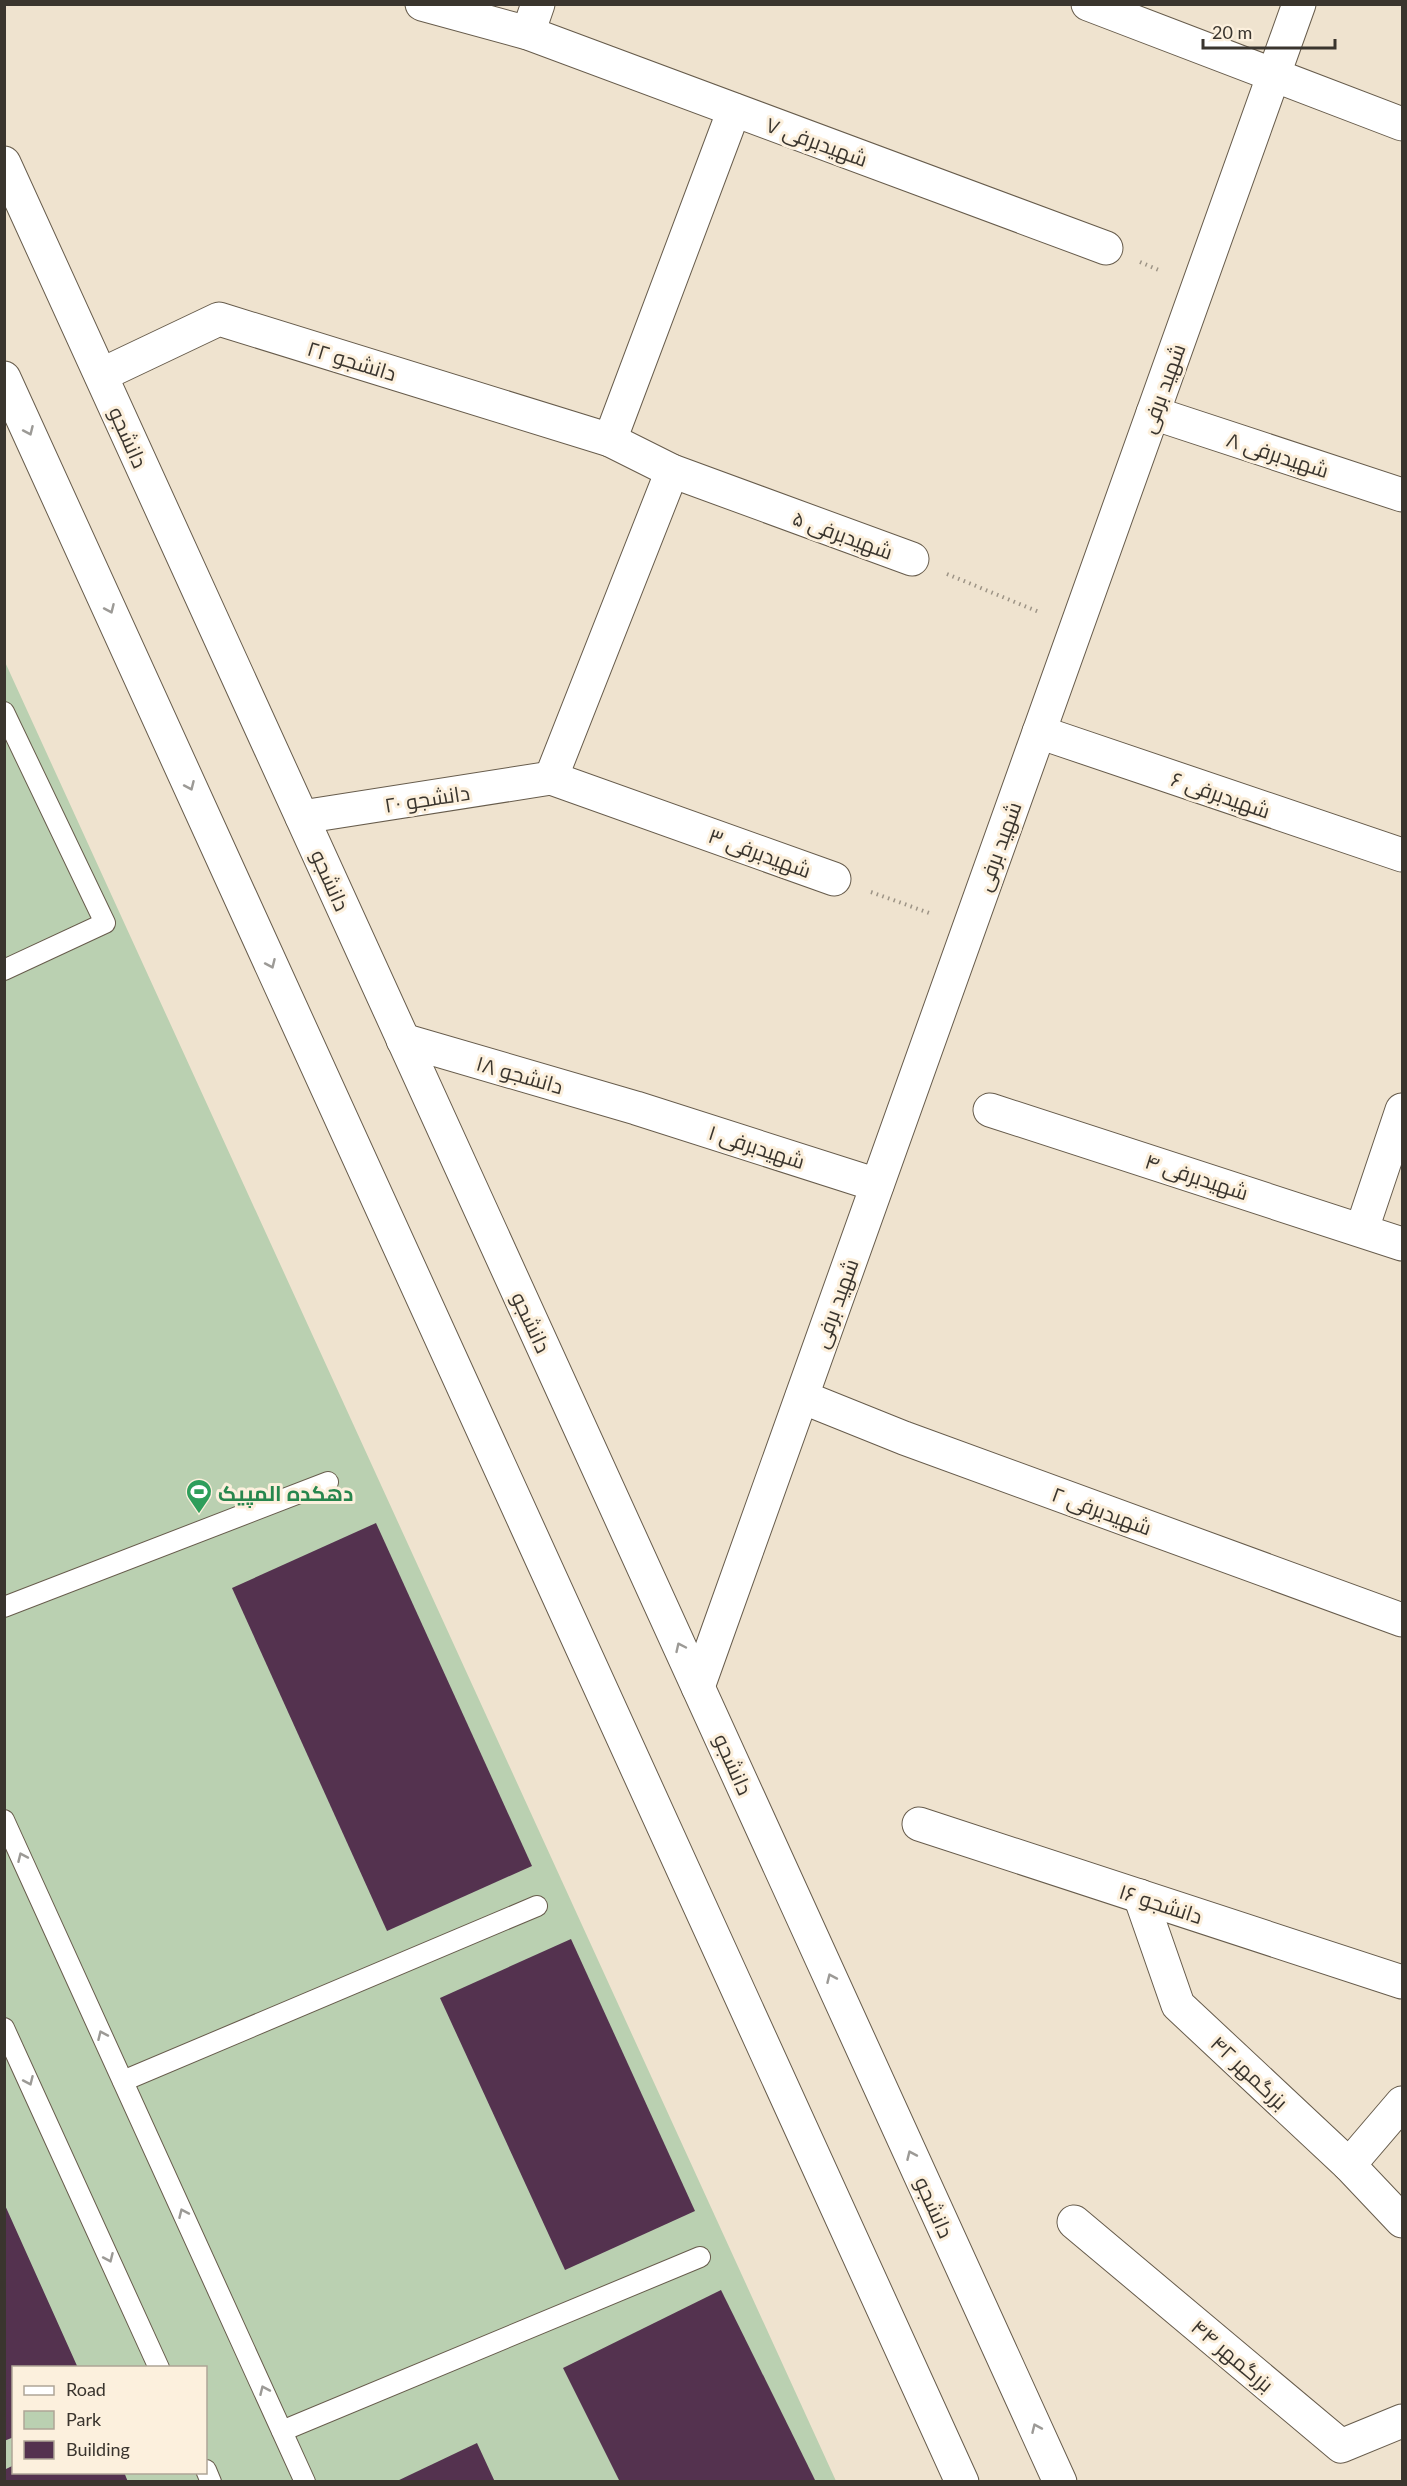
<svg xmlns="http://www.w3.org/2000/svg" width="1407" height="2486" font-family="Lato,Cairo,sans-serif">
<rect width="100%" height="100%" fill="#efe3cf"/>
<path fill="#bad0b1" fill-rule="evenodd" d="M5 662 836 2481H5ZM14 2368H206V2472H14Z"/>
<g fill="#54324f">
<polygon points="376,1523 532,1866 387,1931 232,1588"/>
<polygon points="571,1939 695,2211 565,2270 440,1998"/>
<polygon points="4,2203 78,2368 14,2368 14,2437 4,2441"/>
<polygon points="721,2290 816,2482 620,2482 563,2368"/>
<polygon points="477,2443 495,2482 395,2482"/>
<polygon points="14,2465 14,2472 124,2472 128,2482 4,2482 4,2470"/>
</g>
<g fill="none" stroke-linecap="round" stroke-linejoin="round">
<defs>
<g id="lane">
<polyline points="4,712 105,923 4,970"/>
<polyline points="4,1607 328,1482"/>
<polyline points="4,1820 305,2482"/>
<polyline points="4,2028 159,2368"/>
<polyline points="123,2081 537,1906"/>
<polyline points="282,2431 700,2257"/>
<polyline points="206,2470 211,2482"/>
</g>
<g id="street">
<polyline points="422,4 528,33 1106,248"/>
<polyline points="1088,4 1402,124"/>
<polyline points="528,33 538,4"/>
<polyline points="101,375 219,319 610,440 672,471 912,559"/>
<polyline points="1153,413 1402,495"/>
<polyline points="610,440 734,110"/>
<polyline points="1039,732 1402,855"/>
<polyline points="551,778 672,471"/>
<polyline points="302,817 551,778 834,879"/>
<polyline points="403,1040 636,1108 877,1185"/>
<polyline points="990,1110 1402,1244"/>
<polyline points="1362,1229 1402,1110"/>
<polyline points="802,1397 904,1438 1402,1620"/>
<polyline points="919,1824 1402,1982"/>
<polyline points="1140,1896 1178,2005 1349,2165 1402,2221"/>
<polyline points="1349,2165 1402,2103"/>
<polyline points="1074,2222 1341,2446 1402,2421"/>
</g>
<g id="secondary">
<polyline points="4,163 1060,2482"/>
<polyline points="4,378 962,2482"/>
<polyline points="698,1687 1299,4"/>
</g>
</defs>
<use href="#lane" stroke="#675c4c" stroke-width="22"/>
<use href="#street" stroke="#675c4c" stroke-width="35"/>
<use href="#secondary" stroke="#675c4c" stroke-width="35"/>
<g stroke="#9d9486" stroke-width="4" stroke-dasharray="1.5 4.5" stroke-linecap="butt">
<polyline points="1140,262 1161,271"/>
<polyline points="947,574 1039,612"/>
<polyline points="871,892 932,914"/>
</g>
<use href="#lane" stroke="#fff" stroke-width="20"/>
<use href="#street" stroke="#fff" stroke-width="33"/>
<use href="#secondary" stroke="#fff" stroke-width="33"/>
</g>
<defs><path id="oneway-chevron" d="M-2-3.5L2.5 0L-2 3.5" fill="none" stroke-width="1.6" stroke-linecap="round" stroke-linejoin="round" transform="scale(1.5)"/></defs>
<g stroke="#9c9a96">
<use href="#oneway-chevron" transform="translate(29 431) rotate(66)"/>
<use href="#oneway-chevron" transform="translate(110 609) rotate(66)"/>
<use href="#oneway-chevron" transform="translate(190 786) rotate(66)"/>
<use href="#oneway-chevron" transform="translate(271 964) rotate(66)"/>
<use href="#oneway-chevron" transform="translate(680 1647) rotate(-115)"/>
<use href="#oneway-chevron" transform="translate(22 1857) rotate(-114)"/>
<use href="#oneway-chevron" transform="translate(831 1978) rotate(-114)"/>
<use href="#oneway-chevron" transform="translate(102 2035) rotate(-114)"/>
<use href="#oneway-chevron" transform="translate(29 2081) rotate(66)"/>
<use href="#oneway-chevron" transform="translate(911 2155) rotate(-114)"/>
<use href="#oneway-chevron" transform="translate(183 2213) rotate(-114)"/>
<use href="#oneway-chevron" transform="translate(109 2258) rotate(66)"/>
<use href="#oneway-chevron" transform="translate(264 2390) rotate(-114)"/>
<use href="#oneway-chevron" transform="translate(1036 2428) rotate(-114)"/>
</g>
<defs>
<symbol id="stadium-pin" viewBox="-11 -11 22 30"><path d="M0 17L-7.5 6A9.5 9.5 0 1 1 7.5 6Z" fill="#2e9e5b" stroke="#fcf0dd"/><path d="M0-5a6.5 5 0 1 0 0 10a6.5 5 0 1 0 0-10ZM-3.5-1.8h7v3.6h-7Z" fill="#fff"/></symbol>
</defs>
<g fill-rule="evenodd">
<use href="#stadium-pin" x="184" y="1477" width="30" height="40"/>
</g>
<g text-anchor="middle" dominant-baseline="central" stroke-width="6" stroke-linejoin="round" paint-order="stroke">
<g font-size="21" fill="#3a352e" stroke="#fcf0dd">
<text transform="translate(817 141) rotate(20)">شهیدبرفی ۷</text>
<text transform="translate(352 360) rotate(17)">دانشجو ۲۲</text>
<text transform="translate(1162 388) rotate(-70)">شهید برفی</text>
<text transform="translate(129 437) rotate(66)">دانشجو</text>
<text transform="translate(1278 454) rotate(18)">شهیدبرفی ۸</text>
<text transform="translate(843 534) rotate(20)">شهیدبرفی ۵</text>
<text transform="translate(1221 794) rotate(19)">شهیدبرفی ۶</text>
<text transform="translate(427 798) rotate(-9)">دانشجو ۲۰</text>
<text transform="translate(998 846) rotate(-70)">شهید برفی</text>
<text transform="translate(760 852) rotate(20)">شهیدبرفی ۳</text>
<text transform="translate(331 880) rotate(66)">دانشجو</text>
<text transform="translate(520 1074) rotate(16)">دانشجو ۱۸</text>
<text transform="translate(757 1146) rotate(18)">شهیدبرفی ۱</text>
<text transform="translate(1197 1176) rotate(18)">شهیدبرفی ۴</text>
<text transform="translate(835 1303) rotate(-70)">شهید برفی</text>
<text transform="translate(532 1322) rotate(65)">دانشجو</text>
<text transform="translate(1102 1510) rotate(20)">شهیدبرفی ۲</text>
<text transform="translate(734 1764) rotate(66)">دانشجو</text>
<text transform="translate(1161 1903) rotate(18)">دانشجو ۱۶</text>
<text transform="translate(1250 2072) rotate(43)">بزرگمهر ۴۲</text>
<text transform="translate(935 2207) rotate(66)">دانشجو</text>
<text transform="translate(1233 2355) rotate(40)">بزرگمهر ۴۴</text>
</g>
<g font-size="21" font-weight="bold" fill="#27864d" stroke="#fcf0dd" text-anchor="start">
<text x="218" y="1492">دهکده المپیک</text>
</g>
</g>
<rect width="1407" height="2486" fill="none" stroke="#3a352e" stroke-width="12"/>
<rect x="12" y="2366" width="195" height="108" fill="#fcf0dd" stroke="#aea597" stroke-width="1.5"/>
<rect x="24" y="2386" width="30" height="9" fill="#ffffff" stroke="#aea597" stroke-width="1.5"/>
<text x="66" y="2396" font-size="18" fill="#3a352e">Road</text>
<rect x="24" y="2411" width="30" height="18" fill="#bad0b1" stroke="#aea597" stroke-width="1.5"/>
<text x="66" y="2426" font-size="18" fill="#3a352e">Park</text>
<rect x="24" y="2441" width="30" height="18" fill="#54324f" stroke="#aea597" stroke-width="1.5"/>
<text x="66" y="2456" font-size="18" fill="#3a352e">Building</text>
<path d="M1203 39v9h132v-9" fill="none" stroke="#3a352e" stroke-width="3"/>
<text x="1212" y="39" font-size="18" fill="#3a352e" stroke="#fcf0dd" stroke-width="4.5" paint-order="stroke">20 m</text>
</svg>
